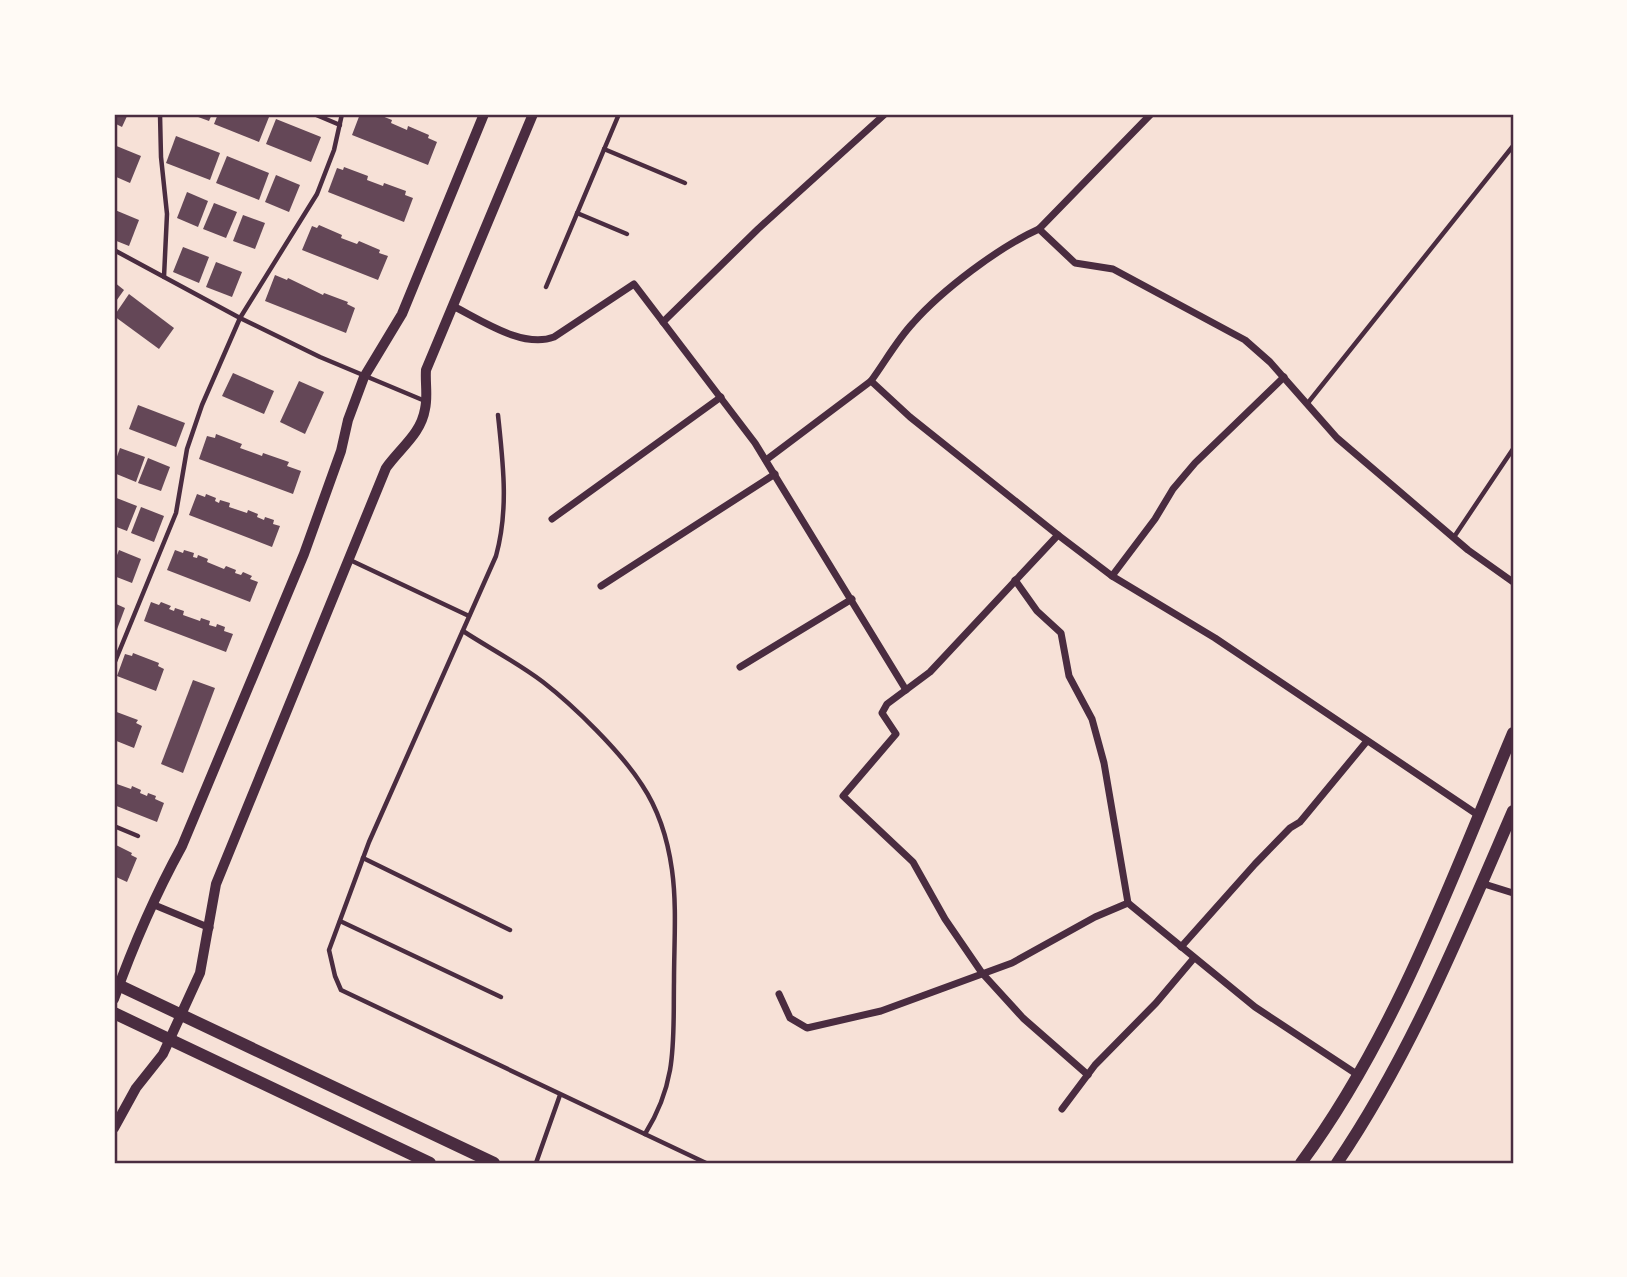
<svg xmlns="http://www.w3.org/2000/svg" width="1627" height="1277" font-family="Manrope,sans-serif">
<rect width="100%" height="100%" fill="#f7e1d7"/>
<g fill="#644757">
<polygon points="114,114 128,114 122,127 114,123"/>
<polygon points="190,114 212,114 209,121"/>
<polygon points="218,114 262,114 269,117 259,142 214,124"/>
<polygon points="360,114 377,114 392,120 391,123 407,130 408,126 429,135 428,138 437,142 428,165 352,135"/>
<polygon points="276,119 321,137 311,162 266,144"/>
<polygon points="176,136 220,153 210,180 166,163"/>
<polygon points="114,145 141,156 130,183 114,176"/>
<polygon points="227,156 269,173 259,200 216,183"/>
<polygon points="344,167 368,176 367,180 383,186 384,183 406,191 405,195 413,198 404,222 328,192 337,168 343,170"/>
<polygon points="276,175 300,185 289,212 265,202"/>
<polygon points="187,192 208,201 198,227 177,218"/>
<polygon points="214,203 237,212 226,238 203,229"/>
<polygon points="115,210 139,220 129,246 114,240"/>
<polygon points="243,215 265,223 255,249 233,241"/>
<polygon points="319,225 342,235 341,238 357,244 359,241 380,250 379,253 388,256 378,280 302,250 312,226 317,228"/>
<polygon points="183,247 209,257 199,283 173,272"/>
<polygon points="216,262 242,272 232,297 206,287"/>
<polygon points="275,275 287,280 288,278 323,295 324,293 348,302 347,304 355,308 346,333 265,301"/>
<polygon points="114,282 124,290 114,304"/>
<polygon points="129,294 174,328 159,349 114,316"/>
<polygon points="233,373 274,391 264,414 222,396"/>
<polygon points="299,381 324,392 305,434 280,422"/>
<polygon points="138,405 185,423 176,447 129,429"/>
<polygon points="216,434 242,444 240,448 262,456 263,453 289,462 287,466 301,471 293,494 199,459 207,436 215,438"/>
<polygon points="120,448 145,457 136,482 114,473 114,465"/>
<polygon points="148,458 170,467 161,491 138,483"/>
<polygon points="197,494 205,497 206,494 216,498 215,501 219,503 220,500 230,503 229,507 247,513 248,510 258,514 257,517 264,520 265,517 274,520 273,524 280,526 272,547 189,515"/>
<polygon points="114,497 137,506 127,531 114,526"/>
<polygon points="141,507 164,516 154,542 131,533"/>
<polygon points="119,550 141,559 132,583 114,576 114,563"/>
<polygon points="175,550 183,553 184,550 194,553 193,557 197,558 198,555 208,559 207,562 224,569 226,566 236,570 235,573 241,575 243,572 252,576 250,579 258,582 250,602 167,570"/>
<polygon points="151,602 159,605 161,602 171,606 169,609 174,611 175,608 184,611 183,615 200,621 201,618 210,621 209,625 216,627 217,624 225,627 224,631 233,634 226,652 144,621"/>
<polygon points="114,603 125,608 116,632 114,631"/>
<polygon points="133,653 159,663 158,666 164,669 156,691 117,676 125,654 132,656"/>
<polygon points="193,680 215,688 183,773 161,764"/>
<polygon points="114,711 138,720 136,723 142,726 134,748 114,740"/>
<polygon points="114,783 131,789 132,786 141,790 140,793 147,796 148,793 156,796 155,799 164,803 157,822 114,805"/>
<polygon points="114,844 132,853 131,855 137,858 127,882 114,876"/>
</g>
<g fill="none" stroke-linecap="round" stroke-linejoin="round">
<g stroke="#4a2c40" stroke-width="4.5">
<polyline points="160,114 161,157 167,214 164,277"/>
<polyline points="314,114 340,125"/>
<polyline points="604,149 685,183"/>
<polyline points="577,213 627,234"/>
<polyline points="114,250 240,318 320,357 425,401"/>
<polyline points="546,287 619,114"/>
<polyline points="1307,404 1513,146"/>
<path d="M498 415C503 463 509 509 496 556L369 842 329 950 335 976 341 990 706 1163"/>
<polyline points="1454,537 1513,449"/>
<polyline points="350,560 469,616"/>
<path d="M463 631C489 648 518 663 543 682 574 706 621 752 642 785 658 809 668 841 672 870 677 906 674 944 674 981 673 1041 678 1081 645 1134"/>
<polyline points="114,664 176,513 187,449 202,405 240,318 317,194 334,150 342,114"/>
<polyline points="114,826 138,836"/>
<polyline points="363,858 510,930"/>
<polyline points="340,921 501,997"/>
<polyline points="536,1163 560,1095"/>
</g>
<g stroke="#4a2c40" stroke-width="7">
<polyline points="1039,229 1075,263 1113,269 1245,340 1270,362 1337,438 1468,550 1513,582"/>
<path d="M453 306C481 320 523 349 554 337L634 284 755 443 906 690"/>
<polyline points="663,322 758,229 885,114"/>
<path d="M871 381C885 362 897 340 913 323 942 290 999 247 1039 229L1151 114"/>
<polyline points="766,460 871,381 910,417 1058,535"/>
<polyline points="552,519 721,397"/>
<polyline points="1112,576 1155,519 1173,489 1195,463 1284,377"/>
<polyline points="601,586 775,474"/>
<polyline points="740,667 852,599"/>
<polyline points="1481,883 1513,893"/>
<polyline points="1128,903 1255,1007 1358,1075"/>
<polyline points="152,904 210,928"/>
<polyline points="1181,947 1255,864 1290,828 1300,822 1367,741"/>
<polyline points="779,994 790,1018 807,1028 881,1011 1012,963 1095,917 1128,903 1104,763 1092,719 1069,676 1061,633 1037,611 1015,580"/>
<polyline points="1088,1075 1023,1018 982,973 945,919 913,862 843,796 896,734 882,713 887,704 930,672 1058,535 1112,576 1215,638 1478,815"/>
<polyline points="1062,1109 1095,1065 1156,1003 1194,958"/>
</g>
<g stroke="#4a2c40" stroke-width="10">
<path d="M114 999C133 946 155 895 182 846L304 554 341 451 348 420 364 377 402 314 484 114"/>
<path d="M114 1128 136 1088 163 1054 200 973 216 884 386 468C400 448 421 434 425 409 428 396 425 383 426 370L533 114"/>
</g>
<g stroke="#4a2c40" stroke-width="12">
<polyline points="114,983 494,1163"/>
<polyline points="114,1013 430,1163"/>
<path d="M1301 1163C1395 1036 1452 878 1513 733"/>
<path d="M1337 1163C1411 1054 1461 931 1513 811"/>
</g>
</g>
<rect width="1627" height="1277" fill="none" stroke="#fffaf5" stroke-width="231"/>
<rect x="116" y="116" width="1396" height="1046" fill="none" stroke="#4a2c40" stroke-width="2.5"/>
</svg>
